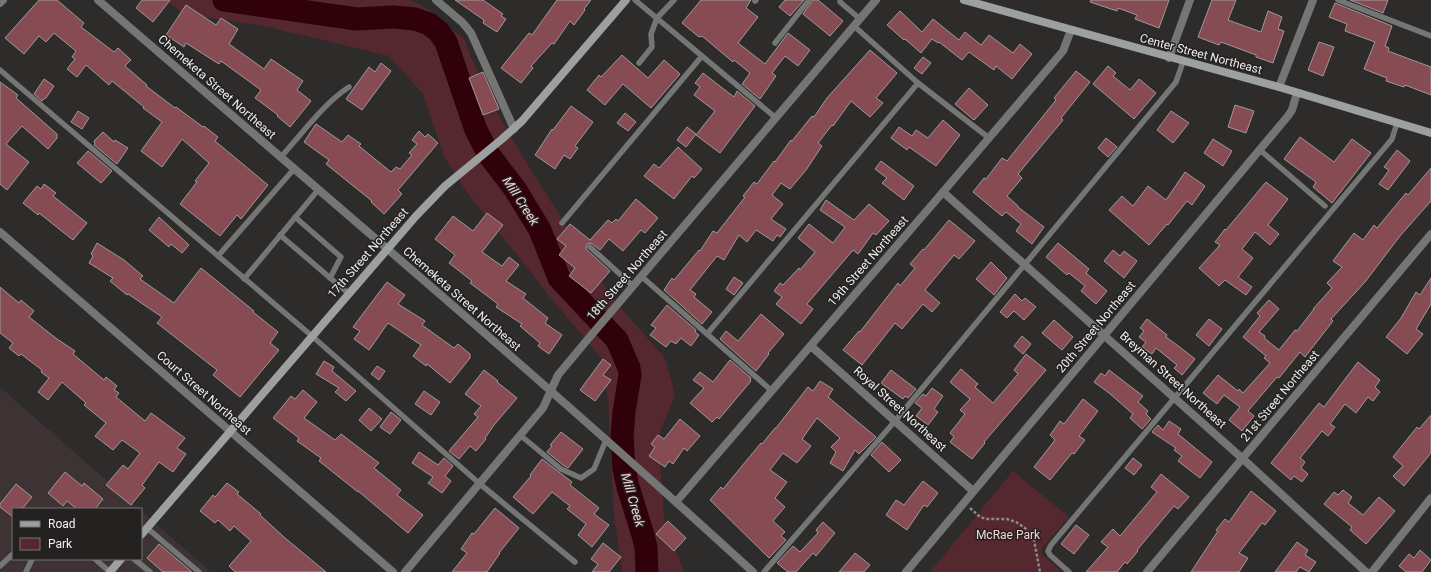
<svg xmlns="http://www.w3.org/2000/svg" width="1431" height="572" font-family="Roboto,sans-serif">
<rect width="100%" height="100%" fill="#2e2b2b"/>
<polygon fill="#3d3334" points="0,387 139,509 13,509 13,559 141,559 141,511 211,572 0,572"/>
<g fill="#54282e">
<polygon points="165,0 409,0 422,5 464,39 487,96 526,162 593,268 612,298 665,358 675,395 658,437 664,518 684,572 622,572 614,515 608,399 601,358 550,297 518,256 468,194 444,156 423,94 389,56 264,26 184,14"/>
<polygon points="1013,471 1069,517 1041,549 1043,555 1061,572 930,572"/>
</g>
<g fill="none" stroke-linecap="round" stroke-linejoin="round">
<polyline stroke="#30000b" stroke-width="23" points="224,0 357,19 393,17 415,19 429,24 439,32 446,42 476,130 489,155 515,189 540,230 559,278 617,340 629,368 630,375 624,412 622,437 624,469 628,487 643,535 646,547 647,572"/>
</g>
<g fill="#874c53" stroke="#9d9999">
<polygon points="39,0 57,0 84,23 81,27 114,52 118,48 131,60 125,66 147,85 146,86 175,108 176,107 203,127 204,126 218,137 215,141 268,185 241,219 237,215 220,236 180,204 197,182 195,181 209,163 182,139 162,167 141,151 162,122 143,108 144,107 112,81 109,85 86,65 77,77 67,69 75,59 72,57 76,51 54,33 46,42 39,36 24,54 5,38"/>
<polygon points="142,0 170,0 153,22 136,8"/>
<polygon points="455,0 483,0 503,14 501,16 506,19 497,32 483,23 484,20"/>
<polygon points="557,0 591,0 584,9 585,10 574,25 570,21 554,44 552,43 531,66 533,68 521,83 501,68 529,33 532,35"/>
<polygon points="701,0 751,0 746,8 758,17 738,43 765,64 788,33 810,50 798,66 785,56 772,73 776,76 760,99 742,84 750,73 734,60 733,62 702,36 699,37 682,23"/>
<polygon points="785,0 804,0 790,16 779,7"/>
<polygon points="813,0 818,0 843,21 830,36 803,14"/>
<polygon points="1091,0 1169,0 1159,28 1135,19 1137,15 1118,8 1117,11 1090,2"/>
<polygon points="1212,0 1236,0 1228,20 1261,32 1268,11 1282,17 1278,29 1284,31 1273,63 1256,57 1256,55 1221,42 1219,45 1198,37"/>
<polygon points="1350,0 1388,0 1383,13"/>
<polygon points="1335,3 1392,26 1385,46 1389,48 1388,51 1431,67 1431,95 1405,85 1404,87 1386,81 1387,78 1364,69 1375,42 1345,31 1347,24 1329,17"/>
<polygon points="186,5 216,25 221,18 238,29 229,44 264,69 271,59 303,81 297,90 311,101 290,127 277,116 278,115 255,98 261,90 221,61 219,64 186,43 184,47 166,35"/>
<polygon points="900,11 922,32 933,19 959,40 965,32 981,45 989,35 1013,53 1020,44 1032,54 1012,79 996,66 994,70 969,52 962,60 939,42 938,43 932,39 921,53 905,39 904,40 887,25"/>
<polygon points="1319,42 1334,47 1323,76 1308,70"/>
<polygon points="870,50 897,73 876,98 883,103 870,117 851,101 833,126 832,125 818,143 822,146 806,170 790,189 781,183 772,195 783,204 771,219 786,229 780,237 777,235 773,241 756,230 747,242 739,235 724,260 717,256 690,290 696,294 694,297 712,312 702,324 664,290 672,278 674,280 699,250 700,251 713,231 717,233 745,197 743,196 754,182 757,184 774,161 775,162 791,140 792,141 812,116 814,117 827,98"/>
<polygon points="622,55 648,78 664,60 680,74 651,108 623,84 605,105 587,90 599,75 601,77"/>
<polygon points="923,57 931,63 922,74 914,68"/>
<polygon points="381,63 391,71 362,110 346,99 369,67 375,72"/>
<polygon points="1108,66 1116,73 1113,76 1130,90 1139,79 1156,93 1134,119 1093,84"/>
<polygon points="1076,71 1090,82 1061,118 1063,120 1018,174 1022,178 1007,196 1018,206 1018,207 1044,227 1032,244 1016,231 1021,224 1006,212 1002,216 973,192 984,178 986,179 1002,158 1007,161 1056,100 1054,98"/>
<polygon points="483,72 499,109 483,115 469,78"/>
<polygon points="703,73 734,97 737,91 755,106 720,153 696,135 715,111 694,95 700,87 695,83"/>
<polygon points="44,79 54,86 46,98 45,98 42,101 34,94"/>
<polygon points="0,82 18,95 16,98 57,134 57,138 48,149 22,126 6,144 29,162 7,190 0,184"/>
<polygon points="969,88 988,105 974,120 955,104"/>
<polygon points="1235,105 1254,111 1246,133 1228,127"/>
<polygon points="571,106 593,122 575,146 578,148 570,159 564,155 555,169 535,155 552,129 553,130"/>
<polygon points="78,111 89,118 82,129 71,122"/>
<polygon points="1171,111 1189,123 1173,143 1157,130"/>
<polygon points="625,113 636,122 628,131 617,123"/>
<polygon points="943,120 960,135 936,166 909,147 907,150 891,138 899,127 912,136 916,130 928,138"/>
<polygon points="316,124 342,142 348,135 361,144 359,146 391,172 396,167 400,169 412,155 409,153 417,144 412,140 419,131 425,137 428,134 438,143 398,190 402,194 384,214 371,202 372,201 326,164 329,160 304,142"/>
<polygon points="687,127 696,134 686,147 677,140"/>
<polygon points="103,132 114,142 115,140 128,148 117,164 94,145 95,143 94,141"/>
<polygon points="1300,137 1334,162 1352,139 1371,153 1332,203 1313,187 1316,182 1284,159"/>
<polygon points="1106,138 1117,147 1108,157 1098,148"/>
<polygon points="1213,139 1232,151 1223,166 1204,153"/>
<polygon points="678,147 702,169 694,178 692,176 674,199 644,176 654,164 659,168"/>
<polygon points="1397,150 1410,161 1388,190 1379,184 1389,170 1384,167"/>
<polygon points="88,151 112,171 101,183 77,163"/>
<polygon points="881,161 914,186 904,200 882,183 887,178 875,169"/>
<polygon points="1431,168 1431,201 1400,236 1365,282 1331,319 1333,321 1305,357 1300,352 1279,378 1277,377 1248,411 1254,416 1242,431 1229,420 1240,407 1224,395 1217,404 1203,393 1218,375 1238,391 1239,389 1243,393 1270,363 1264,358 1266,356 1243,337 1260,316 1257,313 1269,300 1279,309 1259,332 1265,336 1264,338 1279,350 1295,330 1297,331 1314,309 1313,309 1332,288 1327,283 1342,267 1333,261 1354,233 1363,240 1374,225 1377,228 1406,193 1408,195"/>
<polygon points="1185,172 1205,186 1192,205 1187,201 1168,225 1167,224 1149,245 1109,210 1122,196 1133,206 1148,186 1166,200"/>
<polygon points="1266,182 1288,199 1268,225 1279,234 1270,245 1255,232 1242,249 1253,258 1238,277 1252,287 1246,295 1225,280 1219,286 1199,268 1220,245 1215,242 1225,229 1226,230"/>
<polygon points="44,184 56,193 53,196 87,223 73,240 39,213 38,215 23,203 37,186 41,189"/>
<polygon points="636,199 658,218 645,233 641,230 623,251 609,239 600,250 591,243 587,244 586,248 587,250 610,271 591,293 569,276 575,268 559,255 566,246 557,239 570,224 590,240 608,220 612,223 616,219 618,221"/>
<polygon points="826,200 854,220 869,204 889,221 876,235 873,233 858,254 853,250 807,304 813,309 801,324 776,304 782,297 774,291 780,283 783,285 799,268 800,270 815,252 798,238 809,224 833,243 845,227 820,210"/>
<polygon points="487,213 503,225 482,252 502,266 509,257 519,265 506,281 526,294 523,298 548,318 545,323 562,335 549,354 538,346 540,343 520,326 522,324 496,307 498,304 470,283 472,281 449,263 455,255 435,239 453,216 473,231"/>
<polygon points="159,217 189,245 182,253 171,244 169,247 149,230"/>
<polygon points="949,220 975,241 959,259 954,255 925,290 940,303 932,312 923,304 902,329 895,323 862,365 843,350 859,331 860,332 898,283 900,286 915,268 910,264 923,249 924,250"/>
<polygon points="97,243 124,260 143,276 140,279 174,303 201,268 254,311 253,312 278,332 270,343 279,350 240,397 213,375 217,370 157,323 162,317 128,294 127,295 110,281 113,278 89,263 93,256 91,254"/>
<polygon points="1058,243 1089,269 1086,273 1107,291 1096,304 1081,291 1085,286 1069,273 1067,275 1046,257"/>
<polygon points="1113,250 1120,256 1124,251 1137,261 1124,278 1104,261"/>
<polygon points="991,262 1007,278 994,295 976,279"/>
<polygon points="734,277 743,283 734,295 726,289"/>
<polygon points="1431,278 1431,304 1416,329 1423,334 1407,354 1386,337 1401,318 1416,292 1420,295"/>
<polygon points="387,282 405,295 398,304 425,321 422,325 454,348 458,344 470,354 470,358 450,383 427,364 426,366 413,356 421,345 388,323 369,350 354,339 360,331 353,327"/>
<polygon points="0,287 19,303 21,300 34,311 29,317 57,339 75,351 73,354 104,380 106,377 117,386 114,390 119,393 116,397 145,421 151,413 185,438 177,448 186,454 173,472 159,462 142,485 145,488 131,505 106,485 123,465 128,469 140,453 122,440 113,450 95,436 106,423 84,405 86,403 62,382 48,400 38,392 49,378 41,372 42,370 21,354 19,356 9,348 13,343 0,333"/>
<polygon points="1015,294 1022,301 1025,298 1036,307 1024,320 1014,311 1007,318 1000,312"/>
<polygon points="667,305 696,330 695,332 699,335 691,346 681,338 676,344 671,341 666,347 650,335 656,328 651,325"/>
<polygon points="761,314 784,334 768,353 769,354 756,371 720,339 726,331 738,341"/>
<polygon points="1147,319 1167,335 1166,337 1181,348 1195,359 1182,375 1174,368 1177,365 1156,348 1152,354 1142,347 1146,342 1139,337 1144,331 1140,328"/>
<polygon points="1209,319 1222,329 1209,346 1196,335"/>
<polygon points="1054,320 1073,337 1062,350 1042,333"/>
<polygon points="1022,336 1031,344 1023,354 1014,346"/>
<polygon points="1026,354 1046,370 984,442 985,443 972,459 950,442 954,437 950,433 965,414 960,410 970,399 950,382 961,369 978,384 975,387 993,403 1018,374 1014,370"/>
<polygon points="603,359 611,365 603,375 611,380 595,401 580,390"/>
<polygon points="730,360 751,378 750,380 751,381 719,419 717,417 712,422 690,403 704,388 693,380 700,372 713,382"/>
<polygon points="324,361 334,367 332,371 356,391 346,401 335,392 339,388 316,374"/>
<polygon points="1358,362 1380,380 1375,387 1380,392 1373,401 1368,397 1356,413 1345,404 1330,424 1335,427 1328,436 1322,431 1300,458 1305,462 1301,468 1308,474 1302,482 1294,476 1291,480 1271,463 1319,403 1324,407"/>
<polygon points="377,366 385,371 379,380 371,374"/>
<polygon points="484,370 498,381 497,382 517,398 494,425 485,438 486,439 476,451 470,446 459,459 449,451 478,417 474,414 481,406 465,394"/>
<polygon points="891,370 916,389 908,398 905,396 903,399 881,383"/>
<polygon points="1109,370 1143,396 1138,402 1148,411 1146,414 1151,419 1142,429 1130,418 1133,414 1109,393 1094,382 1101,373 1105,376"/>
<polygon points="820,381 833,389 828,397 876,437 859,454 855,450 843,471 830,463 836,452 831,447 840,438 817,418 802,439 811,446 797,463 783,453 770,470 787,482 775,498 785,507 773,521 785,532 781,536 786,540 769,558 710,500 721,487 723,489 761,443 762,444 775,428 776,428 808,387 813,391"/>
<polygon points="932,388 943,396 934,409 938,412 928,425 916,416 922,408 915,403 923,394 926,396"/>
<polygon points="303,390 317,402 304,418 335,440 341,434 379,463 374,468 401,490 397,495 423,515 408,533 358,491 358,492 319,461 321,458 297,441 299,438 273,418 291,396 295,399"/>
<polygon points="424,391 440,402 431,415 415,404"/>
<polygon points="1083,399 1098,411 1079,436 1085,440 1074,454 1072,453 1050,480 1034,467 1055,440 1050,435 1060,421 1064,424"/>
<polygon points="369,408 382,419 371,431 359,420"/>
<polygon points="391,412 401,420 390,434 380,427"/>
<polygon points="1431,415 1431,453 1404,486 1393,476 1403,466 1393,457 1417,427 1419,429"/>
<polygon points="680,419 700,436 687,451 684,448 673,464 669,461 665,467 649,456 655,447 651,444 658,435 664,439"/>
<polygon points="1169,421 1181,429 1178,434 1212,462 1200,478 1178,461 1182,456 1174,450 1176,448 1152,432 1158,425 1163,430"/>
<polygon points="561,432 583,449 568,468 563,465 547,452 552,446 550,445"/>
<polygon points="882,442 901,460 889,472 871,455"/>
<polygon points="419,452 438,465 444,458 453,466 445,476 451,481 442,493 428,483 433,477 412,463"/>
<polygon points="1133,458 1142,465 1134,475 1125,468"/>
<polygon points="542,459 572,482 570,485 599,508 594,514 609,525 592,547 578,535 586,524 567,509 570,506 552,492 533,514 513,497 531,476 530,475"/>
<polygon points="65,472 82,486 84,483 103,499 95,509 77,509 67,501 63,506 48,493"/>
<polygon points="1161,474 1189,497 1178,509 1174,506 1137,550 1138,551 1127,564 1125,562 1117,572 1086,572 1108,547 1101,542 1113,529 1120,536 1157,492 1151,487"/>
<polygon points="923,481 938,493 927,507 924,505 907,530 886,515 896,500 904,505"/>
<polygon points="227,483 239,492 237,494 261,514 260,515 285,538 326,572 235,572 229,566 251,541 234,526 230,531 218,520 215,523 200,511 213,495 215,497"/>
<polygon points="16,484 32,497 22,509 13,509 13,517 0,507 0,504"/>
<polygon points="1343,490 1352,497 1348,503 1363,515 1379,497 1395,511 1366,544 1350,530 1352,527 1324,504 1334,492 1338,495"/>
<polygon points="1251,491 1276,511 1265,525 1262,523 1239,553 1248,558 1239,572 1191,572 1218,531 1216,530 1225,519 1229,522"/>
<polygon points="495,508 519,528 499,553 500,553 487,572 452,572 467,553 461,549 472,533 474,534"/>
<polygon points="668,521 686,538 674,551 656,534"/>
<polygon points="823,522 835,533 816,556 813,553 796,572 788,572 777,563 793,546 800,552 818,533 816,530"/>
<polygon points="1076,525 1089,535 1074,554 1061,544"/>
<polygon points="1297,542 1308,550 1305,555 1316,562 1309,572 1300,567 1296,572 1275,572"/>
<polygon points="603,543 621,557 609,572 592,572 598,564 591,559"/>
<polygon points="159,544 192,572 163,572 147,558"/>
<polygon points="1420,550 1431,560 1422,572 1406,572 1399,566 1409,554 1414,558"/>
<polygon points="855,553 870,565 864,572 839,572"/>
</g>
<g fill="none" stroke-linecap="round" stroke-linejoin="round">
<polyline stroke="#8b8989" stroke-width="2.5" stroke-dasharray="3 2" stroke-linecap="butt" points="970,508 980,517 986,519 1007,519 1016,522 1025,528 1034,540 1040,572"/>
<g stroke="#747676" stroke-width="5.5">
<polyline points="635,0 776,118"/>
<polyline points="840,0 840,2 860,19"/>
<polyline points="1338,0 1431,36"/>
<polyline points="755,1 756,0"/>
<polyline points="854,26 918,83 989,138"/>
<polyline points="775,43 809,0"/>
<polyline points="639,63 652,47 651,34 657,18 674,0"/>
<polyline points="0,70 312,336 480,484 575,562"/>
<polyline points="1260,150 1325,206"/>
<path d="M280 158C301 135 324 103 349 87"/>
<polyline points="295,217 341,257 330,278"/>
<polyline points="562,223 702,56"/>
<polyline points="280,235 349,294"/>
<polyline points="590,247 633,286"/>
<polyline points="218,256 294,169"/>
<polyline points="641,276 772,391"/>
<polyline points="244,279 318,190"/>
<polyline points="707,334 918,83"/>
<polyline points="520,435 561,469 581,478 594,469 606,440"/>
<polyline points="147,528 199,572"/>
<polyline points="95,559 110,572"/>
<polyline points="134,559 150,572"/>
<polyline points="0,566 13,554"/>
<polyline points="26,572 32,559"/>
<polyline points="764,572 895,421 1176,82 1183,62"/>
<polyline points="1069,572 1050,555 1048,551 1051,545 1392,139 1397,123"/>
</g>
<g stroke="#747676" stroke-width="8">
<path d="M98 0C317 189 539 376 753 572"/>
<polyline points="436,0 463,23 471,33 514,129"/>
<polyline points="0,3 3,0"/>
<polyline points="1169,58 1190,0"/>
<polyline points="1279,87 1313,0"/>
<polyline points="943,192 1243,459 1366,572"/>
<polyline points="0,232 393,572"/>
<polyline points="811,346 973,491"/>
<polyline points="676,502 943,192 1063,51 1071,30"/>
<polyline points="405,572 543,408 558,375 588,339 876,0"/>
<polyline points="906,572 1288,116 1292,110 1297,93"/>
<polyline points="1147,572 1431,234"/>
<polyline points="1372,572 1431,498"/>
</g>
<g stroke="#9da0a0" stroke-width="8">
<polyline points="964,0 1279,87 1431,133"/>
<polyline points="141,535 416,216 445,186 502,139 522,121 626,0"/>
<polyline points="110,572 121,559"/>
</g>
</g>
<g text-anchor="middle" dominant-baseline="central" stroke-width="3" stroke-linejoin="round" paint-order="stroke">
<g font-size="12" fill="#f0eeee" stroke="#242121">
<text transform="translate(1201 54) rotate(15)">Center Street Northeast</text>
<text transform="translate(217 87) rotate(41)">Chemeketa Street Northeast</text>
<text transform="translate(368 253) rotate(-49)">17th Street Northeast</text>
<text transform="translate(868 261) rotate(-49)">19th Street Northeast</text>
<text transform="translate(627 275) rotate(-49)">18th Street Northeast</text>
<text transform="translate(462 299) rotate(41)">Chemeketa Street Northeast</text>
<text transform="translate(1096 327) rotate(-50)">20th Street Northeast</text>
<text transform="translate(1173 380) rotate(42)">Breyman Street Northeast</text>
<text transform="translate(204 393) rotate(41)">Court Street Northeast</text>
<text transform="translate(1280 396) rotate(-50)">21st Street Northeast</text>
<text transform="translate(900 409) rotate(42)">Royal Street Northeast</text>
</g>
<g font-size="12" fill="#f8d1d4" stroke="#242121">
<text x="1008" y="535">McRae Park</text>
</g>
<g font-size="13" font-style="italic" fill="#f9d2d5" stroke="#242121">
<text transform="translate(521 201) rotate(57)">Mill Creek</text>
<text transform="translate(633 500) rotate(74)">Mill Creek</text>
</g>
</g>
<rect x="12" y="508" width="130" height="52" fill="#242121" stroke="#767373"/>
<rect x="20" y="521" width="20" height="6" fill="#9da0a0" stroke="#767373"/>
<text x="48" y="528" font-size="12" fill="#f0eeee">Road</text>
<rect x="20" y="538" width="20" height="12" fill="#54282e" stroke="#767373"/>
<text x="48" y="548" font-size="12" fill="#f0eeee">Park</text>
</svg>
